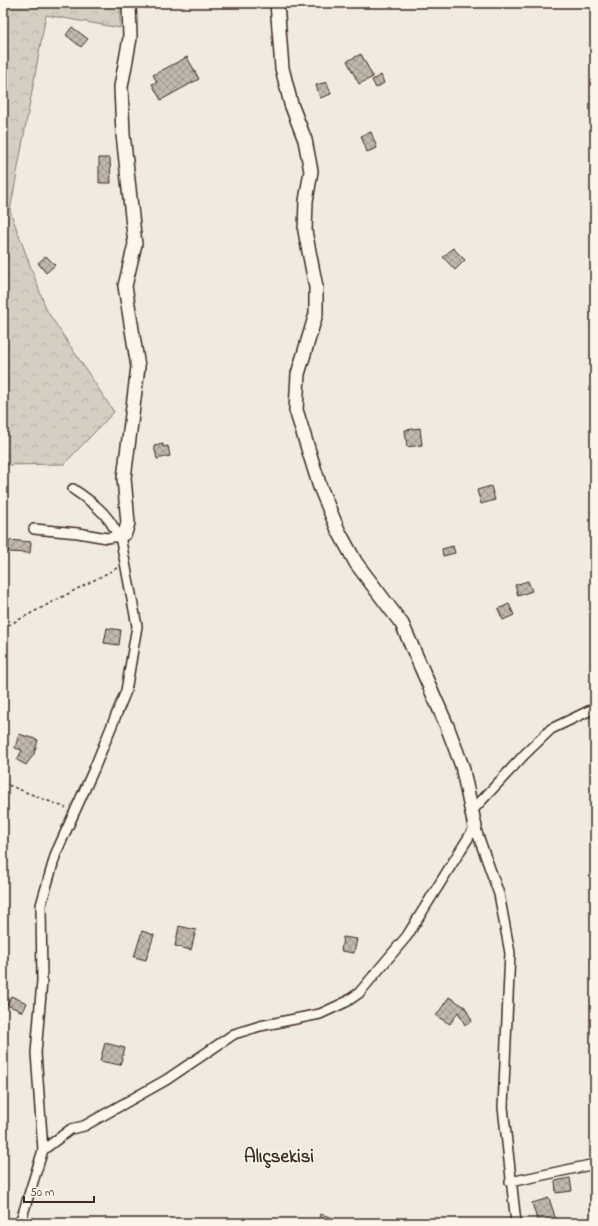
<svg xmlns="http://www.w3.org/2000/svg" width="598" height="1226" font-family="'Indie Flower',sans-serif">
<defs>
<pattern id="forest-crowns" width="20" height="18" patternUnits="userSpaceOnUse"><rect width="20" height="18" fill="#d5cec3"/><path d="M2 6a3 3 0 1 1 6 0M12 15a3 3 0 1 1 6 0" fill="none" stroke="#b8b1a7"/></pattern>
<pattern id="building-cross-hatch" width="8" height="8" patternUnits="userSpaceOnUse"><rect width="8" height="8" fill="#c0b8ad"/><path d="M0 0l8 8M0 8l8-8" fill="none" stroke="#9d968c"/></pattern>
</defs>
<rect width="100%" height="100%" fill="#f0ebe0"/>
<filter id="ink" filterUnits="userSpaceOnUse"><feTurbulence type="fractalNoise" baseFrequency=".025" numOctaves="2"/><feDisplacementMap in="SourceGraphic" scale="8" xChannelSelector="R" yChannelSelector="G"/><feConvolveMatrix kernelMatrix="1 2 1 2 8 2 1 2 1" color-interpolation-filters="sRGB"/></filter>
<g filter="url(#ink)">
<polygon fill="url(#forest-crowns)" stroke="#887c70" points="3,3 120,3 120,28 46,15 10,211 47,311 114,412 64,464 3,465"/>
<g fill="url(#building-cross-hatch)" stroke="#3b2a1e">
<polygon points="72,27 88,39 81,47 66,35"/>
<polygon points="361,54 373,77 359,84 347,61"/>
<polygon points="187,57 199,79 161,100 152,84 157,82 153,75"/>
<polygon points="381,75 384,83 376,88 372,80"/>
<polygon points="327,82 331,94 320,98 316,85"/>
<polygon points="371,132 377,148 367,152 361,136"/>
<polygon points="99,158 110,158 111,183 99,183"/>
<polygon points="453,248 465,260 455,270 443,257"/>
<polygon points="46,256 55,265 46,273 38,263"/>
<polygon points="420,428 422,445 407,447 405,430"/>
<polygon points="163,444 163,447 168,446 170,456 157,459 154,446"/>
<polygon points="491,486 495,500 481,504 477,490"/>
<polygon points="9,540 31,542 30,553 8,552"/>
<polygon points="453,546 455,553 443,556 442,549"/>
<polygon points="528,581 532,591 518,596 515,585"/>
<polygon points="509,604 514,615 503,620 498,609"/>
<polygon points="107,628 121,630 119,645 104,643"/>
<polygon points="19,734 38,740 34,754 26,765 17,760 22,750 15,748"/>
<polygon points="179,926 196,930 191,950 175,946"/>
<polygon points="142,931 154,935 146,960 134,957"/>
<polygon points="343,937 357,939 354,953 341,951"/>
<polygon points="11,996 27,1003 23,1012 7,1005"/>
<polygon points="449,997 465,1007 472,1021 465,1025 458,1012 450,1024 436,1016"/>
<polygon points="105,1043 125,1048 120,1065 100,1061"/>
<polygon points="570,1178 572,1191 556,1193 555,1181"/>
<polygon points="549,1198 557,1223 538,1223 532,1203"/>
<polygon points="320,1214 344,1221 343,1223 318,1222"/>
</g>
<g fill="none" stroke-linecap="round" stroke-linejoin="round">
<defs>
<g id="street">
<path d="M73 489C92 502 109 514 118 536"/>
<polyline points="34,529 78,533 107,538 120,536 137,626 126,691 94,769 56,853 41,905 42,981 36,1053 43,1150"/>
<polyline points="471,812 525,754 551,729 595,708"/>
<polyline points="475,827 499,894 510,953 503,1107 516,1223"/>
<polyline points="510,1182 595,1164"/>
<polyline points="20,1223 43,1150 71,1129 84,1126 166,1080 234,1034 260,1026 320,1014 346,1002 359,993 407,936 475,827"/>
</g>
<g id="secondary">
<polyline points="277,3 282,68 291,104 305,140 311,171 306,201 305,231 316,287 316,314 298,374 296,410 320,487 338,530 356,563 402,624 447,726 462,766 475,827"/>
<polyline points="120,536 125,533 128,523 124,478 138,367 125,286 135,244 123,134 121,87 130,38 129,3"/>
</g>
</defs>
<use href="#street" stroke="#3b2a1e" stroke-width="12"/>
<use href="#secondary" stroke="#3b2a1e" stroke-width="16"/>
<g stroke="#3b2a1e" stroke-width="1.5" stroke-dasharray="3 3" stroke-linecap="butt">
<polyline points="3,628 117,568"/>
<polyline points="3,783 66,808"/>
</g>
<use href="#street" stroke="#fbf7ec" stroke-width="9"/>
<use href="#secondary" stroke="#fbf7ec" stroke-width="13"/>
</g>
</g>
<g text-anchor="middle" dominant-baseline="central" stroke-width="3" stroke-linejoin="round" paint-order="stroke">
<g font-size="19" font-weight="bold" fill="#3b2a1e" stroke="#fbf7ec">
<text x="279" y="1157">Alıçsekisi</text>
</g>
</g>
<rect width="598" height="1226" fill="none" stroke="#fbf7ec" stroke-width="16"/>
<rect x="8" y="8" width="582" height="1210" fill="none" stroke="#3b2a1e" stroke-width="1.5" filter="url(#ink)"/>
<path d="M24 1196v6h70v-6" fill="none" stroke="#3b2a1e" stroke-width="2"/>
<text x="30" y="1196" font-size="12" fill="#3b2a1e" stroke="#fbf7ec" stroke-width="3" paint-order="stroke">50 m</text>
</svg>
